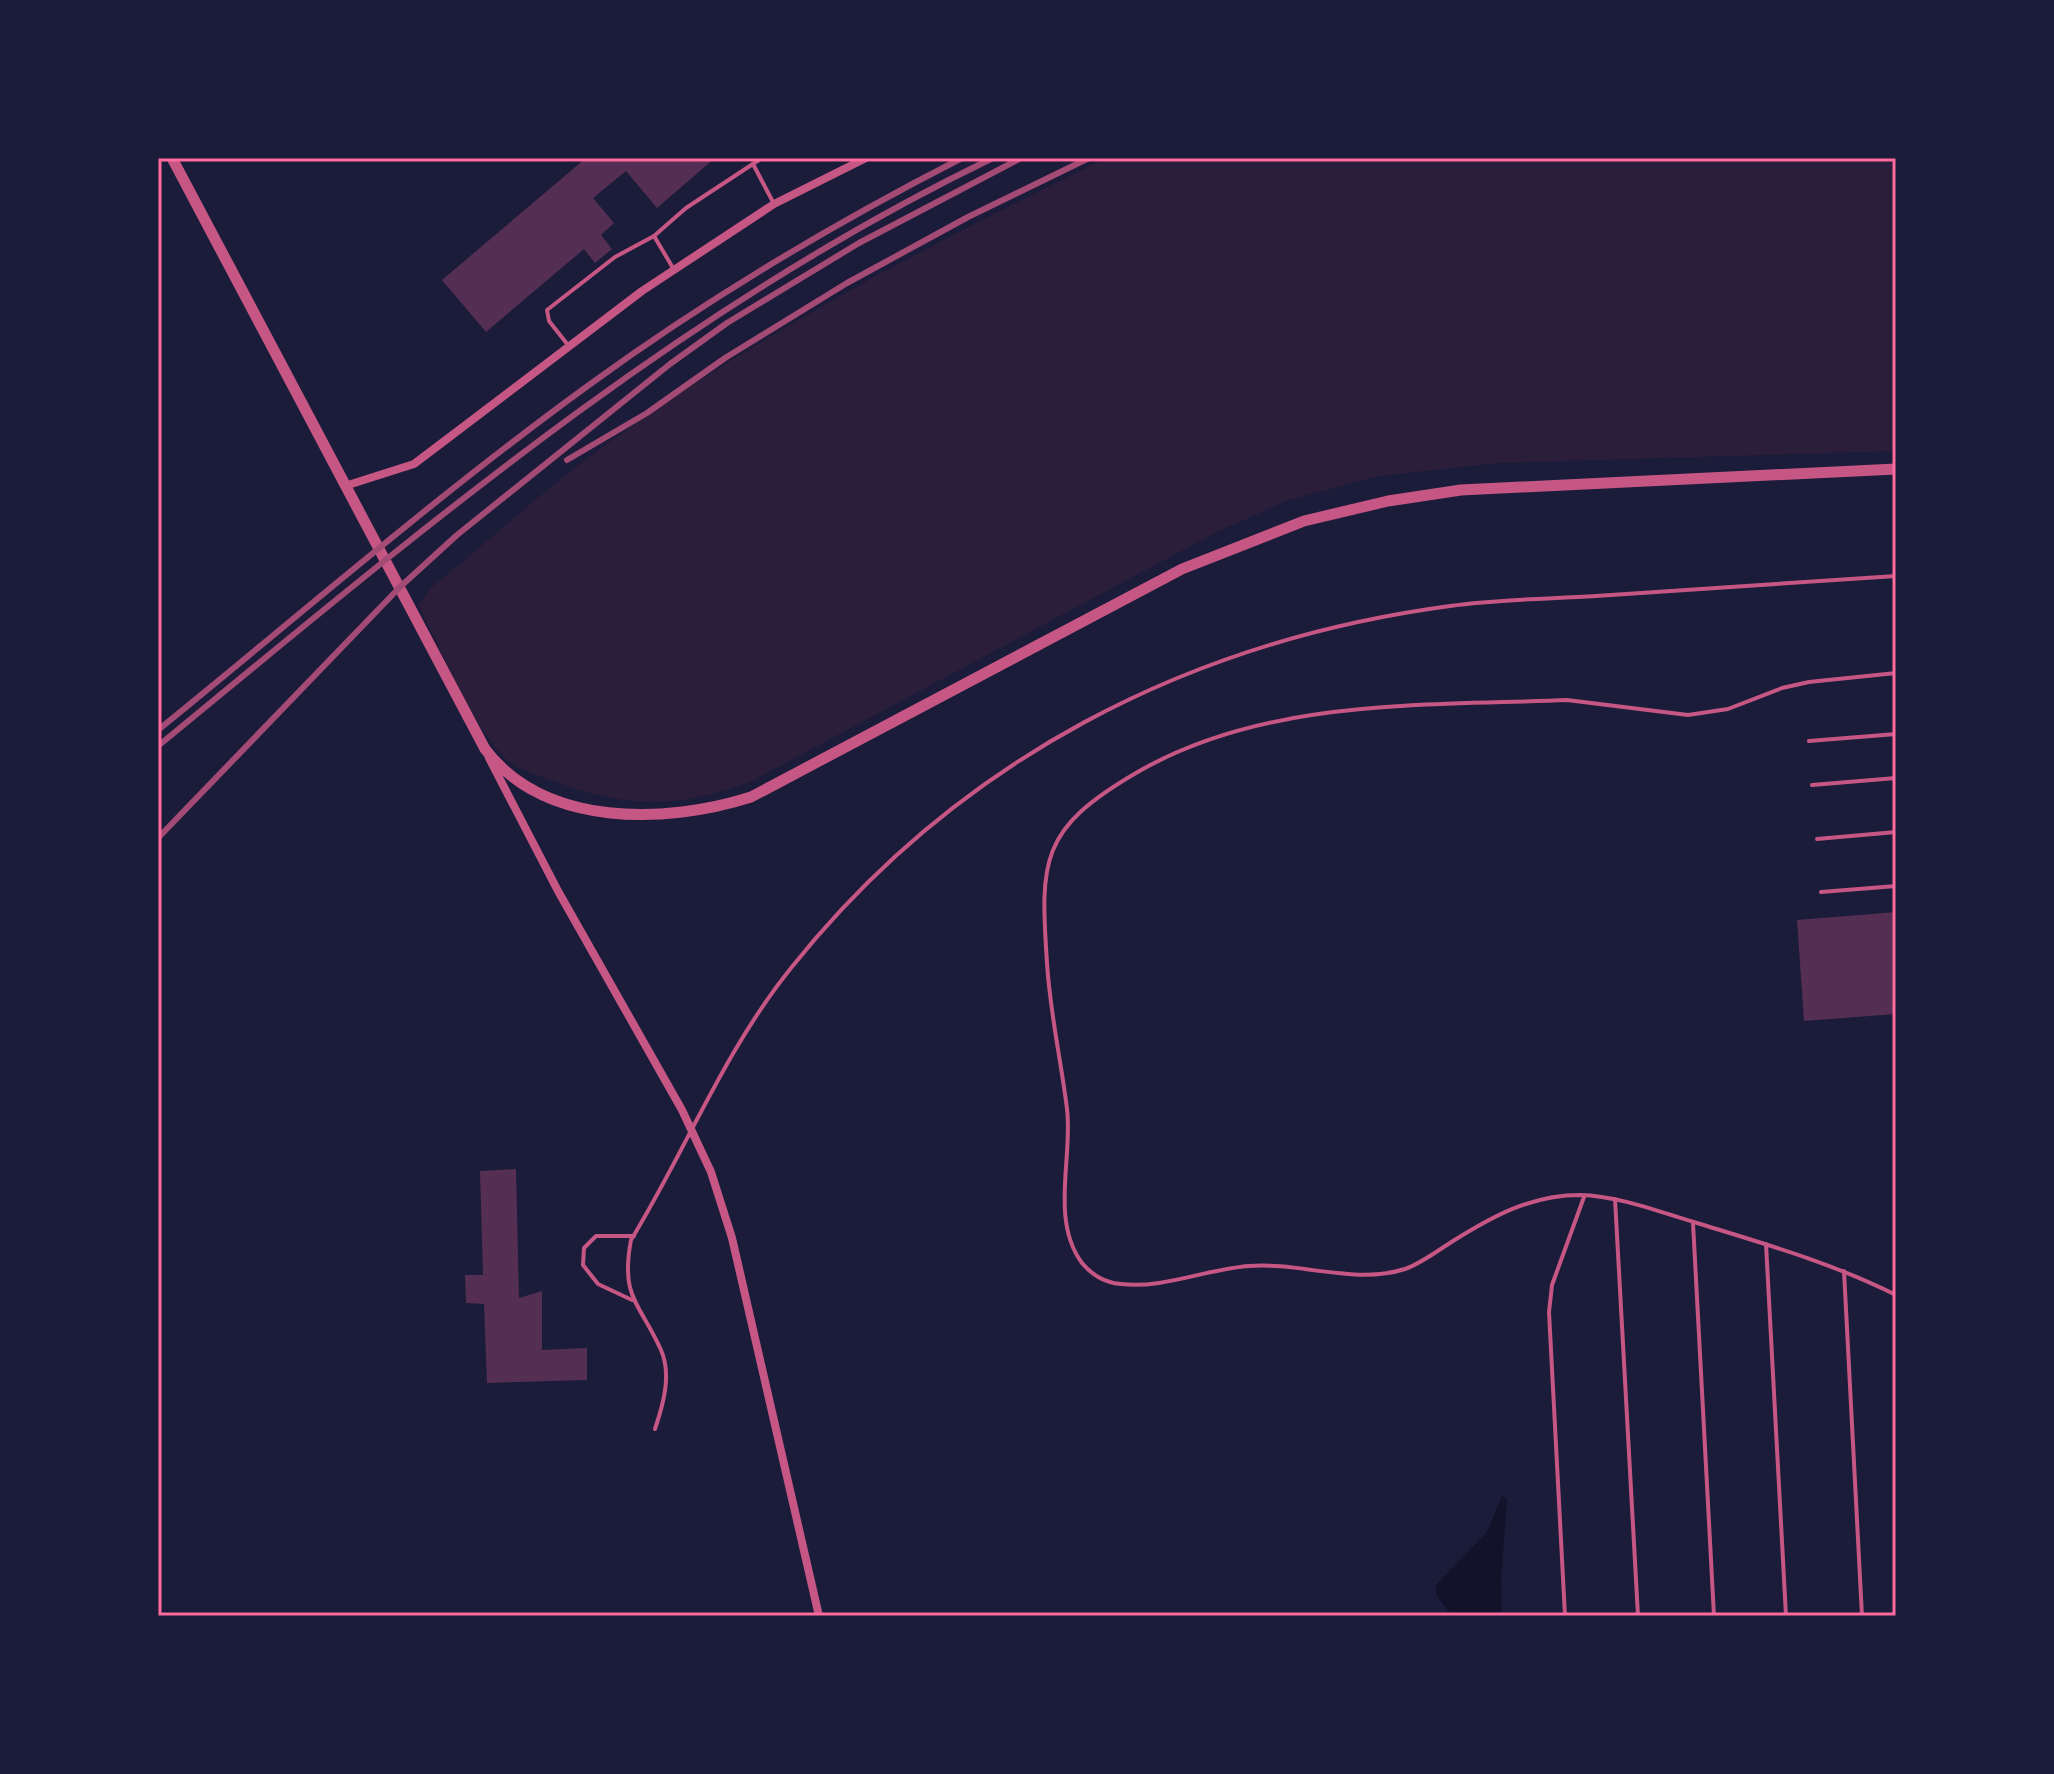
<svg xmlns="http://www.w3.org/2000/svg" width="2054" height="1774" font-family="'Zilla Slab',serif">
<rect width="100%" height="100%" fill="#1b1b3a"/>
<path fill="#2a1e3b" d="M1106 158H1896V451L1499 463 1379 476 1286 501 1215 533 752 781C678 810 624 808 550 780 534 774 513 768 502 755 469 719 441 650 418 605L431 588C492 538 551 483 615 438 768 328 937 241 1106 158Z"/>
<polygon fill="#12122b" points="1502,1496 1507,1500 1501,1581 1502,1616 1452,1616 1436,1595 1436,1585 1487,1532"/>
<g fill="#542f53">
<polygon points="586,158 715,158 657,208 626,171 593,198 614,223 601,235 612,249 595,263 584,249 486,332 442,280"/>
<polygon points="1896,912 1896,1014 1804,1021 1797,920"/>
<polygon points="516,1169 519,1298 542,1291 542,1350 587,1348 587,1380 487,1383 484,1304 466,1303 465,1275 483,1275 480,1171"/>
</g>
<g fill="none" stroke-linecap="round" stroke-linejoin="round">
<g stroke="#c65784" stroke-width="4">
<polyline points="753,164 773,202"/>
<polyline points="654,236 673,268"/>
<polyline points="568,345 549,321 547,310 615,257 654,236 686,208 762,158"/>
<path d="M1896 673 1809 682 1782 688 1728 709 1688 715 1567 700C1423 706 1264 698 1136 773 1040 829 1040 860 1047 963 1050 1013 1061 1060 1067 1109 1073 1157 1050 1220 1082 1263 1092 1275 1106 1283 1121 1284 1163 1289 1207 1269 1249 1266 1300 1262 1355 1285 1405 1269 1422 1263 1437 1251 1453 1241 1493 1216 1531 1195 1580 1195 1620 1196 1659 1212 1697 1223 1765 1244 1832 1263 1896 1295"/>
<polyline points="1809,741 1896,734"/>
<polyline points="1812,785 1896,778"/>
<polyline points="1817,839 1896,832"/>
<polyline points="1821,892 1896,886"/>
<polyline points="1615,1199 1638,1616"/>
<polyline points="1693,1223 1714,1616"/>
<polyline points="1766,1244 1786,1616"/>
<polyline points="1844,1271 1862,1616"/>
<polyline points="632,1300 598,1284 583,1265 584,1248 596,1236 634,1236"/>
<path d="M655 1429C663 1405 672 1375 661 1350 640 1303 620 1298 631 1240 686 1150 724 1051 791 968 957 760 1188 641 1450 606 1498 599 1547 599 1596 596 1696 589 1796 583 1896 576"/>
<polyline points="1565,1616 1549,1312 1552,1285 1584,1197"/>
</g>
<g stroke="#c65784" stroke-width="8">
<polyline points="345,486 414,464 642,291 774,204 866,158"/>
<polyline points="489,758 558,891 682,1110 711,1172 732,1238 819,1616"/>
</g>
<path stroke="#c65784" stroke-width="11" d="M172 158 485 749C545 828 666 824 751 797L1182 569 1304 521 1388 501 1461 490 1896 469"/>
<g stroke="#a44b75" stroke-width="6">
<polyline points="567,460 647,413 725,358 847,283 968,217 1089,158"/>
<path d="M158 730C301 614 440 493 589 385 707 299 833 224 962 158"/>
<path d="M158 746C422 529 683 307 993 158"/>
<polyline points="158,838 400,587 457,535 670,364 727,323 859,243 1021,158"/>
</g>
</g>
<rect width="2054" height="1774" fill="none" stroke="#1b1b3a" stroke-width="320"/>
<rect x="160" y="160" width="1734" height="1454" fill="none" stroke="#ff6b9d" stroke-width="3"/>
</svg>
